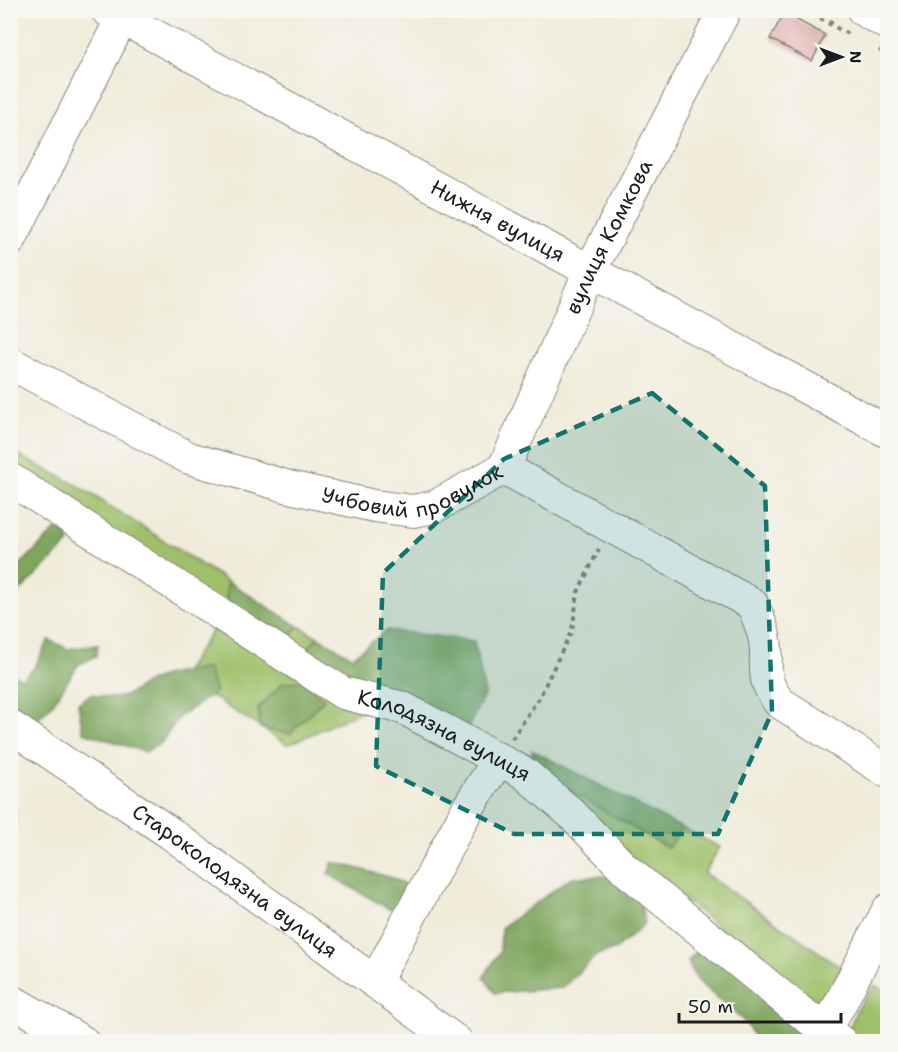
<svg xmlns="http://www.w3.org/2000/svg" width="898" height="1052" font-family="'Shantell Sans',sans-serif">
<rect width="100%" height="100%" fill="#f6f6f2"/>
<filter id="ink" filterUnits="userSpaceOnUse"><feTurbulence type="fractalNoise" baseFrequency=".0167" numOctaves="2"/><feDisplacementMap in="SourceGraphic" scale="12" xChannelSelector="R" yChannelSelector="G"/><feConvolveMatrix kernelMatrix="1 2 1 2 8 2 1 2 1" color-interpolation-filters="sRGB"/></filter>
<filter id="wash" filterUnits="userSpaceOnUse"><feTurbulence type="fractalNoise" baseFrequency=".008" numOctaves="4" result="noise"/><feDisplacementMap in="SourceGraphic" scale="24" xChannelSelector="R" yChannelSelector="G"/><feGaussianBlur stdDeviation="1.35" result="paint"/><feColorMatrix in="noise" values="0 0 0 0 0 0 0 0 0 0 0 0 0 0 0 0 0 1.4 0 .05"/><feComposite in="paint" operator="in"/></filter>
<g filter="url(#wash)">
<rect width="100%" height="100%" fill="#f1ecda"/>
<g fill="#9ec069" stroke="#5d6e42" stroke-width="1.5">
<polygon points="10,451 77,485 227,581 226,609 11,465"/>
<polygon points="298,626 318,637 301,656 284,648"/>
<polygon points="214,628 360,712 288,745 181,677"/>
<polygon points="565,788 668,848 682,828 720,847 704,873 842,968 830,992 816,1001 805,998 629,854"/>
<polygon points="875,985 887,993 887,1041 858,1041 848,1032 857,1008"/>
</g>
<g fill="#7ea65d" stroke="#4d613c" stroke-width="1.5">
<polygon points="57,529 66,533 70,542 18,593 11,607 11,567 22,563"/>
<polygon points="227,581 298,626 284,648 226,609"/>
<polygon points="387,630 474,641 485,694 469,726 350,686 301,656 318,637 352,657"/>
<polygon points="49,640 68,649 98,645 96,656 78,665 54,702 32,725 11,711 10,672 22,679 34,668"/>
<path d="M208 668 216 692 179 717 161 743 145 752 83 732 78 703 91 694C131 706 129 687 161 677 175 672 193 671 208 668Z"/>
<polygon points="301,681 324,699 290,734 260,728 258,708 283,683"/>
<polygon points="532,750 682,828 668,848 533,769"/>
<polygon points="333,862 393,878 418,892 409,912 389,909 328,874"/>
<polygon points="611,876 640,902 645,923 616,949 597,955 562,988 495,993 484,977 500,951 501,928 572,877"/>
<path d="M703 945 832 1041H754C752 1018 710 997 696 978 692 973 690 966 688 961Z"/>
</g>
<g id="blocks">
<polygon fill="#dba5a1" points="784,13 825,35 812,61 770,39"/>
</g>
</g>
<g filter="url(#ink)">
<use href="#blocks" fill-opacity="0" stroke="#86847b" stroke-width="1.5"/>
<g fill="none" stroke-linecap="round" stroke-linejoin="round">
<defs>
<g id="minor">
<path id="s1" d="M107 10 888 432"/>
<polyline points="863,10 888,24"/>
<polyline points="10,240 126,10"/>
<path id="s2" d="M10 363 189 458 289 487 374 506 413 511 434 507 504 468"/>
<path d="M504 468 752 604C759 619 765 633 766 649 766 675 763 680 779 702L888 772"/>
<path id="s3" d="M504 468 589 273 725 10"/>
<path id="s4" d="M10 479 343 693 403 708 524 773 572 814 626 870 798 1010 841 1042"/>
<path id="s5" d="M10 726 170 833 457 1042"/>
<polyline points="375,982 469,806 499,759"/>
<polyline points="10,1000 83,1042"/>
<polyline points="824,1029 839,1006 888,910"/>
</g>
</defs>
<use href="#minor" stroke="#86847b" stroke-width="34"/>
<g stroke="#86847b" stroke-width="4" stroke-dasharray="4.5 4.5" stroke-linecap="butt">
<polyline points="804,10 848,34"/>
<polyline points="830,24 838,11"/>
<polyline points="879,50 888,54"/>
<polyline points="512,739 540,696 572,630 578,592 599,549"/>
</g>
<use href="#minor" stroke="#fff" stroke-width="32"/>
</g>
</g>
<path fill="#0f766e" fill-opacity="0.2" stroke="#0f766e" stroke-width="4.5" stroke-dasharray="12 8" stroke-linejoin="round" d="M652 393 765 486 772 712 718 834H514L376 766 383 573 504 459Z"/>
<g text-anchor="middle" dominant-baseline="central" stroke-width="4.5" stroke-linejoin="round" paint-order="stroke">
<g font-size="21" fill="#1c1c1c" stroke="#f6f6f2">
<text stroke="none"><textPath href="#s1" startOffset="444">Нижня вулиця</textPath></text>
<text stroke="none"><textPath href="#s3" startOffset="254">вулиця Комкова</textPath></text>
<text stroke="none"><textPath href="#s2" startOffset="436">Учбовий провулок</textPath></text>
<text stroke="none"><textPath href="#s4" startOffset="506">Колодязна вулиця</textPath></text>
<text stroke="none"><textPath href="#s5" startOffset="273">Староколодязна вулиця</textPath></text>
</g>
</g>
<rect width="898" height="1052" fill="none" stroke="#f6f6f2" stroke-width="36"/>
<g transform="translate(841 57) rotate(90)" stroke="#f6f6f2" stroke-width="4.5" paint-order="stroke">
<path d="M0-4.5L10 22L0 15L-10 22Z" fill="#1c1c1c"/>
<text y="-9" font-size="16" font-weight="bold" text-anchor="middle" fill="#1c1c1c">N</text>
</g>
<path d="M679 1013v9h162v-9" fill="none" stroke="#1c1c1c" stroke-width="3"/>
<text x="688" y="1013" font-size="18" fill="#1c1c1c" stroke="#f6f6f2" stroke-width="4.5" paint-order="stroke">50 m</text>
</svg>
